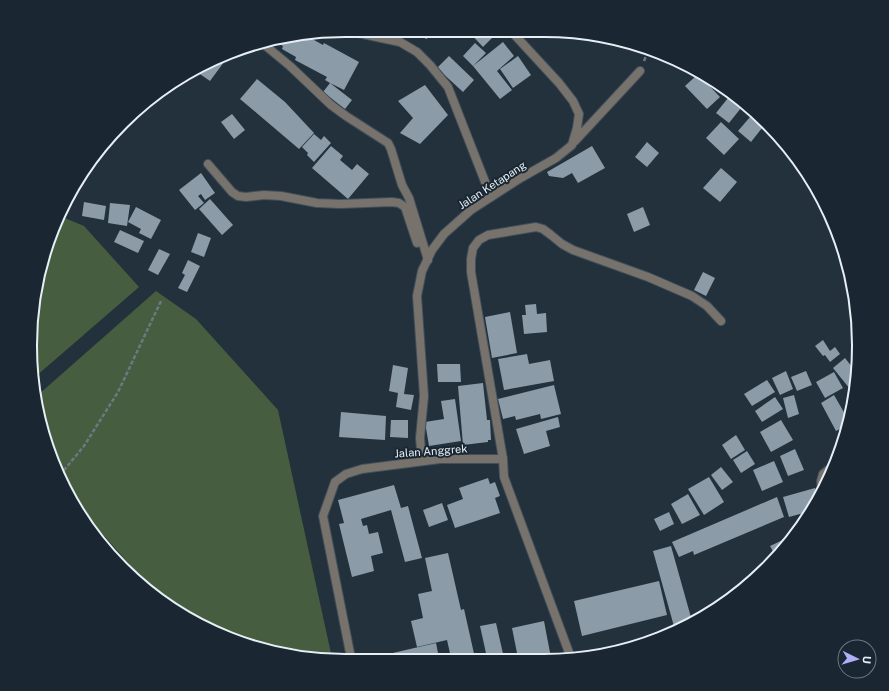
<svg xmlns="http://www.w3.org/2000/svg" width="889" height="691" font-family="'Public Sans',sans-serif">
<rect width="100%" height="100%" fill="#23313c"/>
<g fill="#475d40">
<polygon points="60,216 84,226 139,287 35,377 30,346 41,264"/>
<polygon points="156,291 196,319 278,410 332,658 304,658 225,637 170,608 164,603 74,502 47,447 38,395"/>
</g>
<g fill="#8b9ba8">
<polygon points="410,30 430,30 427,39 409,33"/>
<polygon points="467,30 489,30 494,36 483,47"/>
<polygon points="305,35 323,45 324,43 359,62 344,90 330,83 352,100 345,109 323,92 330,83 325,80 327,77 295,60 296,57 282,49 283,46 271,40"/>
<polygon points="503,42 514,56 497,71 512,90 500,99 473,66 463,56 475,43 486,53 473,66"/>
<polygon points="449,56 474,80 463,92 437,68"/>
<polygon points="518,56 531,75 513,88 500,69"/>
<polygon points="226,57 227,58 210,81 194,70"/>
<polygon points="697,75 700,76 720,97 707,109 685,86"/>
<polygon points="257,79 285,102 314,133 299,149 240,99"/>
<polygon points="425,85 448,115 420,144 400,133 413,118 398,101"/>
<polygon points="728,98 741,108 729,123 716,113"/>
<polygon points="232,114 245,130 234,139 221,122"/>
<polygon points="750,117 762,128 751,142 738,131"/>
<polygon points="721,122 739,139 724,155 706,138"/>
<polygon points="314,134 321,140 324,136 331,143 314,162 307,155 308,153 302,147"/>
<polygon points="647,142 659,153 647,167 635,157"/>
<polygon points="331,146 343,156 340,160 352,170 357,164 369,174 348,199 312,168"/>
<polygon points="592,146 605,168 578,183 572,173 563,178 549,176 547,172"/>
<polygon points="721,168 737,182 720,202 703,188"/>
<polygon points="201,173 215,193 205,200 201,194 198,196 204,203 195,210 179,190"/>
<polygon points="210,199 233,225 222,235 199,209"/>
<polygon points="84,202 106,206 104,220 82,216"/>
<polygon points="110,203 130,205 127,226 108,223"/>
<polygon points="136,207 161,220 151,239 139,233 141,229 128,222"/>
<polygon points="643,207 650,225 634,232 627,214"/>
<polygon points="120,230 144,241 138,253 114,242"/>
<polygon points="198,233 211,238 204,257 191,252"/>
<polygon points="159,249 170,254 158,275 148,270"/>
<polygon points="188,260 200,266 187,292 178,288 185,275 182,273"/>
<polygon points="703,272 715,278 706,296 694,290"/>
<polygon points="536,304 537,314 546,313 547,332 524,334 522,315 526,315 525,305"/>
<polygon points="510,312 517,353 492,358 485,317"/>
<polygon points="823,340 830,351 835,347 840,354 830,362 825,355 823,356 815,346"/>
<polygon points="527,354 529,364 550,360 554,381 504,390 498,359"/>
<polygon points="845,358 856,372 854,394 833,368"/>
<polygon points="437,364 460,364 461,382 438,382"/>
<polygon points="393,365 408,368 404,394 414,395 411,410 396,407 398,393 389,391"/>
<polygon points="786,371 793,389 780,395 772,378"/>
<polygon points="806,371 812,385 797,391 791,377"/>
<polygon points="834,372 843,388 825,398 816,382"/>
<polygon points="767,380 775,392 752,406 744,394"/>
<polygon points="483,383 487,420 490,420 491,440 488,440 488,442 463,445 458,386"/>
<polygon points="554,385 561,414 541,419 540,414 516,420 515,416 503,419 498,399"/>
<polygon points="794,395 799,414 788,418 783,398"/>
<polygon points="834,395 849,421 848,425 836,431 821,403"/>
<polygon points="775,397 783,409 762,422 755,411"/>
<polygon points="455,399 461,441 429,446 425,422 444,419 441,401"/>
<polygon points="341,412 386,416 385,440 339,437"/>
<polygon points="558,417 560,427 546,431 550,446 524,454 516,429"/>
<polygon points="391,420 408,420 408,438 390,437"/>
<polygon points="781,420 793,440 771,452 760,432"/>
<polygon points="736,435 745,450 731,459 722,445"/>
<polygon points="795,449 804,470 788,476 780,456"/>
<polygon points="747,451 755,464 741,473 733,460"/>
<polygon points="774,461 783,482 762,491 753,470"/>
<polygon points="721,467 733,482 722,490 711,475"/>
<polygon points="709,477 724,502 704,515 688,489"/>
<polygon points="488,478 490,484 495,482 500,496 495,498 500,513 455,528 447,505 463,499 459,488"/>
<polygon points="394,485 401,508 408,506 422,558 405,562 391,510 361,519 363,526 367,525 369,534 378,532 383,553 371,556 374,571 352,577 339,524 344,523 338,500"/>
<polygon points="815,488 818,498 811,511 789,517 783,497"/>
<polygon points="688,494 700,515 682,524 671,504"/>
<polygon points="777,497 784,517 694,555 693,551 679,557 672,542"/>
<polygon points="442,503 448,520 429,527 423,510"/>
<polygon points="669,512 674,524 660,531 654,519"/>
<polygon points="785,539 787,544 776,557 770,546"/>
<polygon points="671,546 692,621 675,630 653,551"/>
<polygon points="448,553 461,610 464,609 475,658 451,658 447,640 417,647 411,621 423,618 418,594 432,591 425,558"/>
<polygon points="659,581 667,615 582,636 574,601"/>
<polygon points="544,621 551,658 518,658 512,628"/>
<polygon points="496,623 504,658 487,658 480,626"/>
<polygon points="436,643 439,658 371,658"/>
</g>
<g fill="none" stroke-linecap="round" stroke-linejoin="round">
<defs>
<g id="street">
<polyline points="344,30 400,42 417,52 430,65 448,87 491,197"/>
<polyline points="261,42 290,66 331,105 346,116 388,143 391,149 402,185 409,198 428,260"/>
<polyline points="575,141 640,71"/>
<polyline points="208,164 232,192 238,196 246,197 264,195 281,196 317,203 340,204 392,202 399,203 405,207 417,243"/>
<polyline points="503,459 471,272 471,259 473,248 479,240 488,235 536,227 543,229 551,235 562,244 573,250 648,277 692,296 707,306 721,321"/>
<polyline points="422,461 420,438 424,396 417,296 422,271 432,250 444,234 471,210 519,179 556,158 572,145 577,128 579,114 573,101 559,83 511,31"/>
<polyline points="822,490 821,481 823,474 828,470 834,469"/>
<polyline points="351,658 323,516 335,482 346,474 362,469 440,459 503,459 504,477 571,658"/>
</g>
</defs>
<use href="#street" stroke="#424f5a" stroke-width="10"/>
<g stroke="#6d7982" stroke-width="2.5" stroke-dasharray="4 2" stroke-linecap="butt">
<polyline points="644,61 649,49"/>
<polyline points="60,475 84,446 118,392 161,301"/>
</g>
<use href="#street" stroke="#77736c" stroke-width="8"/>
</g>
<g text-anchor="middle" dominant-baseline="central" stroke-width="4" stroke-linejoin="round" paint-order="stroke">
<g font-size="11" fill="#e6eff6" stroke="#1a2732">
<text transform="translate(492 185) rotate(-33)">Jalan Ketapang</text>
<text transform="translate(431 451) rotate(-4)">Jalan Anggrek</text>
</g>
</g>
<path d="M0 0H889V691H0ZM345 37H544A308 308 0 0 1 852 345V346A308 308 0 0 1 544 654H345A308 308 0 0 1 37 346V345A308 308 0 0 1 345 37Z" fill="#1a2732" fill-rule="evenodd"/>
<path fill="none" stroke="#e6eff6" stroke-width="2" d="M345 37H544A308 308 0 0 1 852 345V346A308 308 0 0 1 544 654H345A308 308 0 0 1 37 346V345A308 308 0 0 1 345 37Z"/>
<g transform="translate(857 659) rotate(95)"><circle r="19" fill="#1a2732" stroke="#6c7780"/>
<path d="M0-3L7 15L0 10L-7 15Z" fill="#b0aefa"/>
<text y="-6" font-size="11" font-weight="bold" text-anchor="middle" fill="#e6eff6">U</text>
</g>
</svg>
